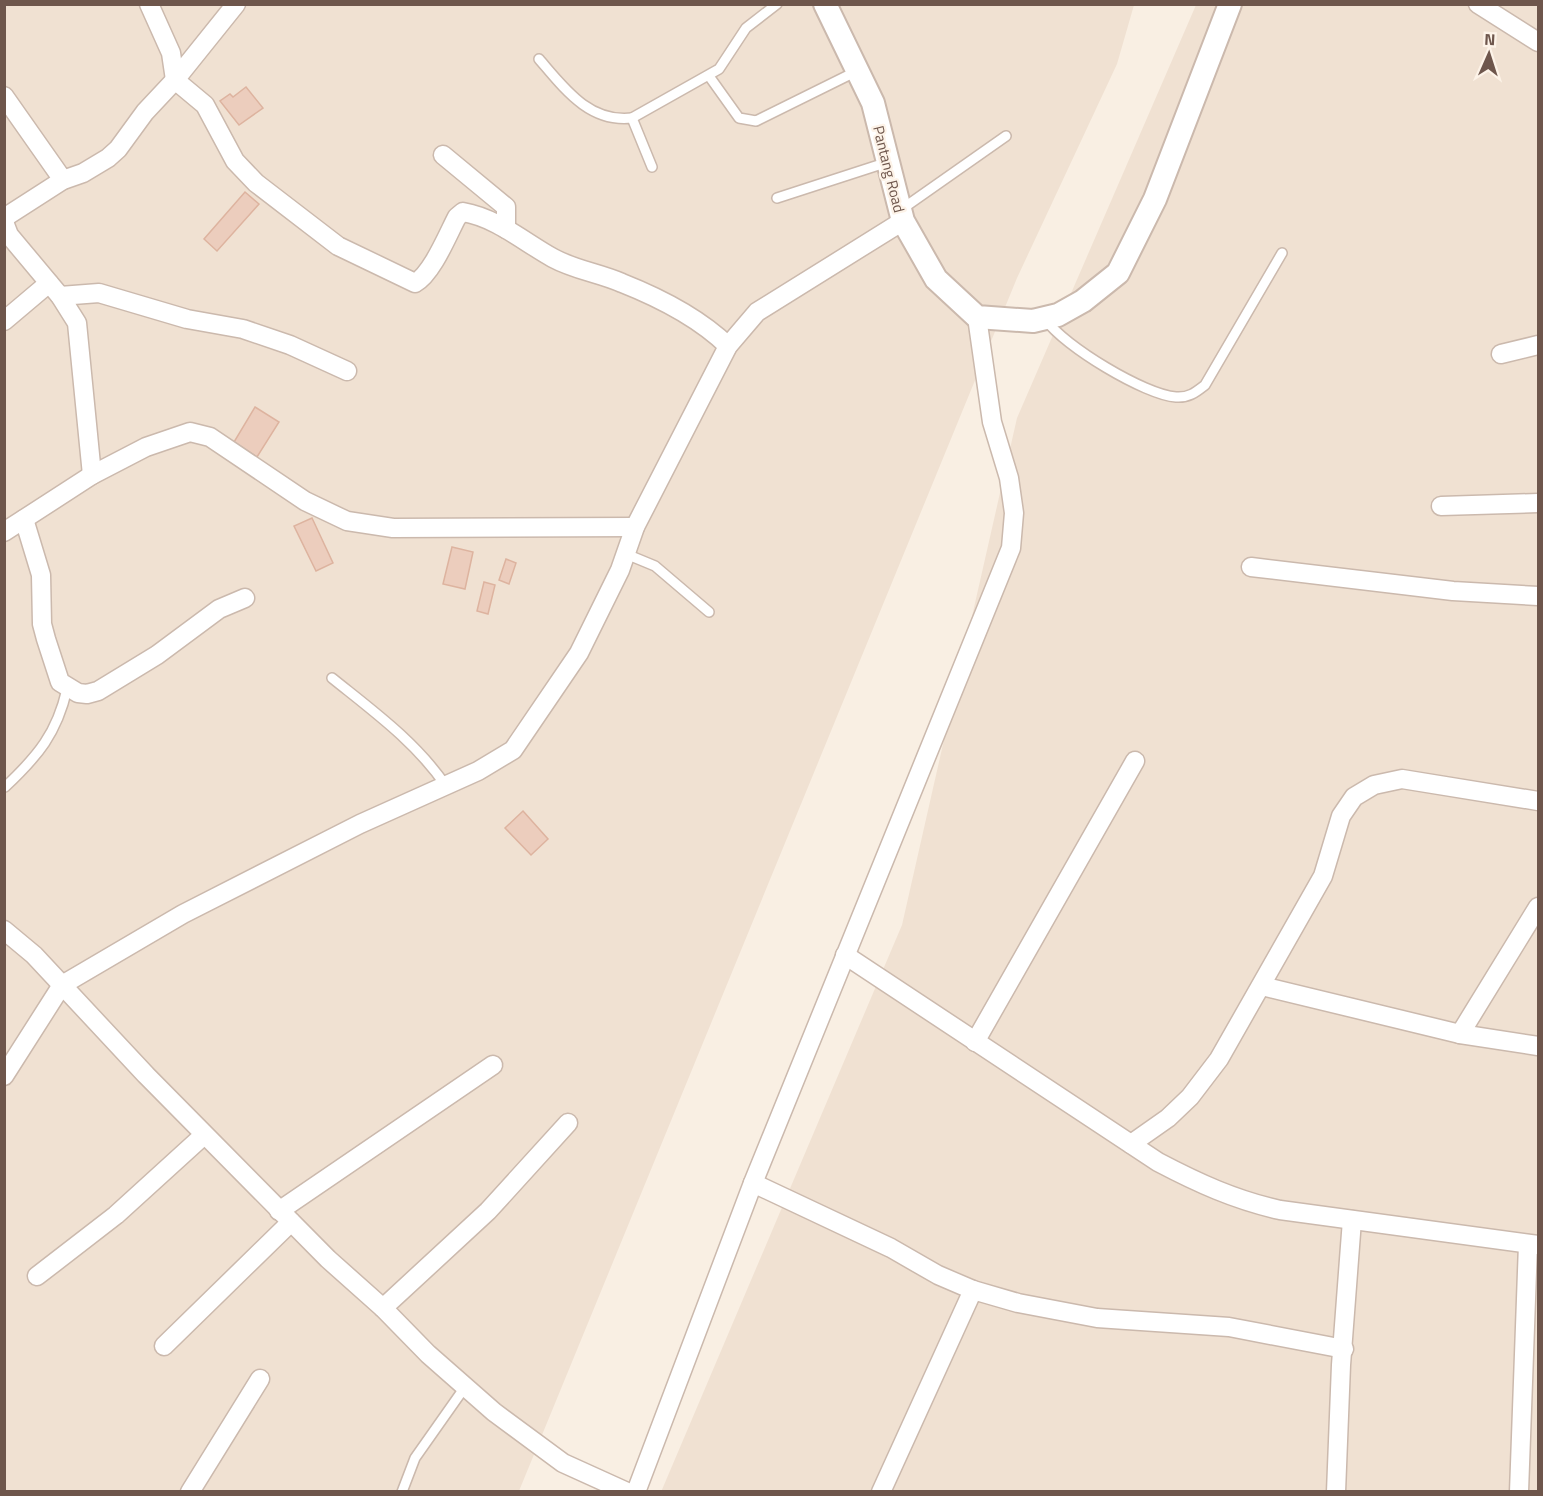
<svg xmlns="http://www.w3.org/2000/svg" width="1543" height="1496" font-family="'Titillium Web',sans-serif">
<rect width="100%" height="100%" fill="#f9efe3"/>
<g fill="#f0e1d2">
<polygon points="5,5 1134,5 1117,64 1017,278 519,1491 5,1492"/>
<polygon points="1196,5 1538,5 1538,1491 661,1492 902,925 1017,418"/>
</g>
<g fill="#eccdbd" stroke="#ddb39f" stroke-width="1.5">
<polygon points="246,87 263,108 239,125 220,101 230,94 233,97"/>
<polygon points="245,192 259,204 217,251 204,239"/>
<polygon points="255,407 279,422 257,457 234,442"/>
<polygon points="312,518 333,563 316,571 294,526"/>
<polygon points="452,547 473,552 465,589 443,584"/>
<polygon points="506,559 516,563 509,584 499,580"/>
<polygon points="484,582 495,585 488,614 477,611"/>
<polygon points="523,811 548,839 531,855 505,828"/>
</g>
<g fill="none" stroke-linecap="round" stroke-linejoin="round">
<defs>
<g id="service">
<path d="M539 59C564 88 589 123 632 118"/>
<polyline points="709,76 739,118 756,121 857,71"/>
<polyline points="652,167 632,118 719,69 746,28 777,4"/>
<polyline points="777,198 888,162"/>
<polyline points="902,209 1006,136"/>
<path d="M1046 320C1064 346 1145 395 1176 397 1189 398 1196 392 1205 385L1282 253"/>
<polyline points="626,554 655,566 709,612"/>
<path d="M332 678C373 711 416 742 446 786"/>
<path d="M5 787C38 756 57 733 67 689"/>
<polyline points="402,1492 415,1458 465,1387"/>
</g>
<g id="minor">
<path d="M149 4 171 53 175 80 205 105 235 161 256 183 338 246 415 283C432 274 448 234 457 217L463 212C497 218 524 242 553 258 575 270 599 273 622 283 660 298 698 317 728 346"/>
<polyline points="1478,4 1538,42"/>
<polyline points="4,96 63,180"/>
<polyline points="443,155 506,207 506,229"/>
<polyline points="4,222 7,216 63,180 83,173 108,158 118,149 145,112 175,80 236,4"/>
<polyline points="4,222 9,235 60,296 77,323 92,475"/>
<polyline points="60,296 99,293 187,319 243,329 290,345 347,371"/>
<polyline points="4,321 49,283"/>
<polyline points="1501,354 1538,345"/>
<polyline points="1441,506 1538,503"/>
<polyline points="24,519 41,575 42,624 46,639 60,682 78,693 87,694 98,691 157,655 219,609 245,598"/>
<polyline points="4,532 92,475 146,447 190,432 210,437 305,501 347,521 393,528 635,527"/>
<polyline points="1251,567 1453,591 1538,596"/>
<polyline points="4,930 34,955 146,1075 328,1259 383,1308 428,1354 494,1412 563,1463 627,1492"/>
<path d="M845 955 1158 1162C1198 1183 1235 1200 1280 1210L1538 1245"/>
<polyline points="1262,986 1460,1034 1538,1046"/>
<polyline points="1460,1034 1538,907"/>
<polyline points="975,1042 1135,761"/>
<polyline points="4,1076 62,985 183,914 360,824 478,771 513,750 579,653 620,570 635,527 728,346 757,312 903,221"/>
<polyline points="1131,1144 1168,1118 1190,1097 1219,1059 1323,876 1341,816 1354,797 1374,785 1402,779 1538,801"/>
<polyline points="753,1183 891,1248 938,1275 973,1290 1018,1303 1097,1318 1229,1327 1344,1349"/>
<polyline points="279,1211 493,1065"/>
<polyline points="37,1276 116,1215 204,1135"/>
<polyline points="383,1308 488,1211 568,1123"/>
<polyline points="164,1346 291,1222"/>
<polyline points="190,1492 260,1379"/>
<polyline points="636,1492 753,1183 1011,548 1014,513 1009,478 992,422 977,317"/>
<polyline points="881,1492 973,1290"/>
<polyline points="1336,1492 1341,1365 1352,1220"/>
<polyline points="1519,1492 1528,1244"/>
</g>
<polyline id="tertiary" points="825,4 873,103 903,221 936,279 977,317 1033,321 1058,315 1083,301 1118,273 1155,199 1230,4"/>
</defs>
<use href="#service" stroke="#cbb9ad" stroke-width="12"/>
<use href="#minor" stroke="#cbb9ad" stroke-width="21"/>
<use href="#tertiary" stroke="#cbb9ad" stroke-width="26"/>
<use href="#service" stroke="#fff" stroke-width="9"/>
<use href="#minor" stroke="#fff" stroke-width="18"/>
<use href="#tertiary" stroke="#fff" stroke-width="22"/>
</g>
<g text-anchor="middle" dominant-baseline="central" stroke-width="4.5" stroke-linejoin="round" paint-order="stroke">
<g font-size="15" fill="#6e564c" stroke="#fdf3e8">
<text transform="translate(889 169) rotate(76)">Pantang Road</text>
</g>
</g>
<rect width="1543" height="1496" fill="none" stroke="#6e564c" stroke-width="12"/>
<g transform="translate(1489 54) rotate(3)" stroke="#fdf3e8" stroke-width="4.5" paint-order="stroke">
<path d="M0-4.5L10 22L0 15L-10 22Z" fill="#6e564c"/>
<text y="-9" font-size="16" font-weight="bold" text-anchor="middle" fill="#6e564c">N</text>
</g>
</svg>
